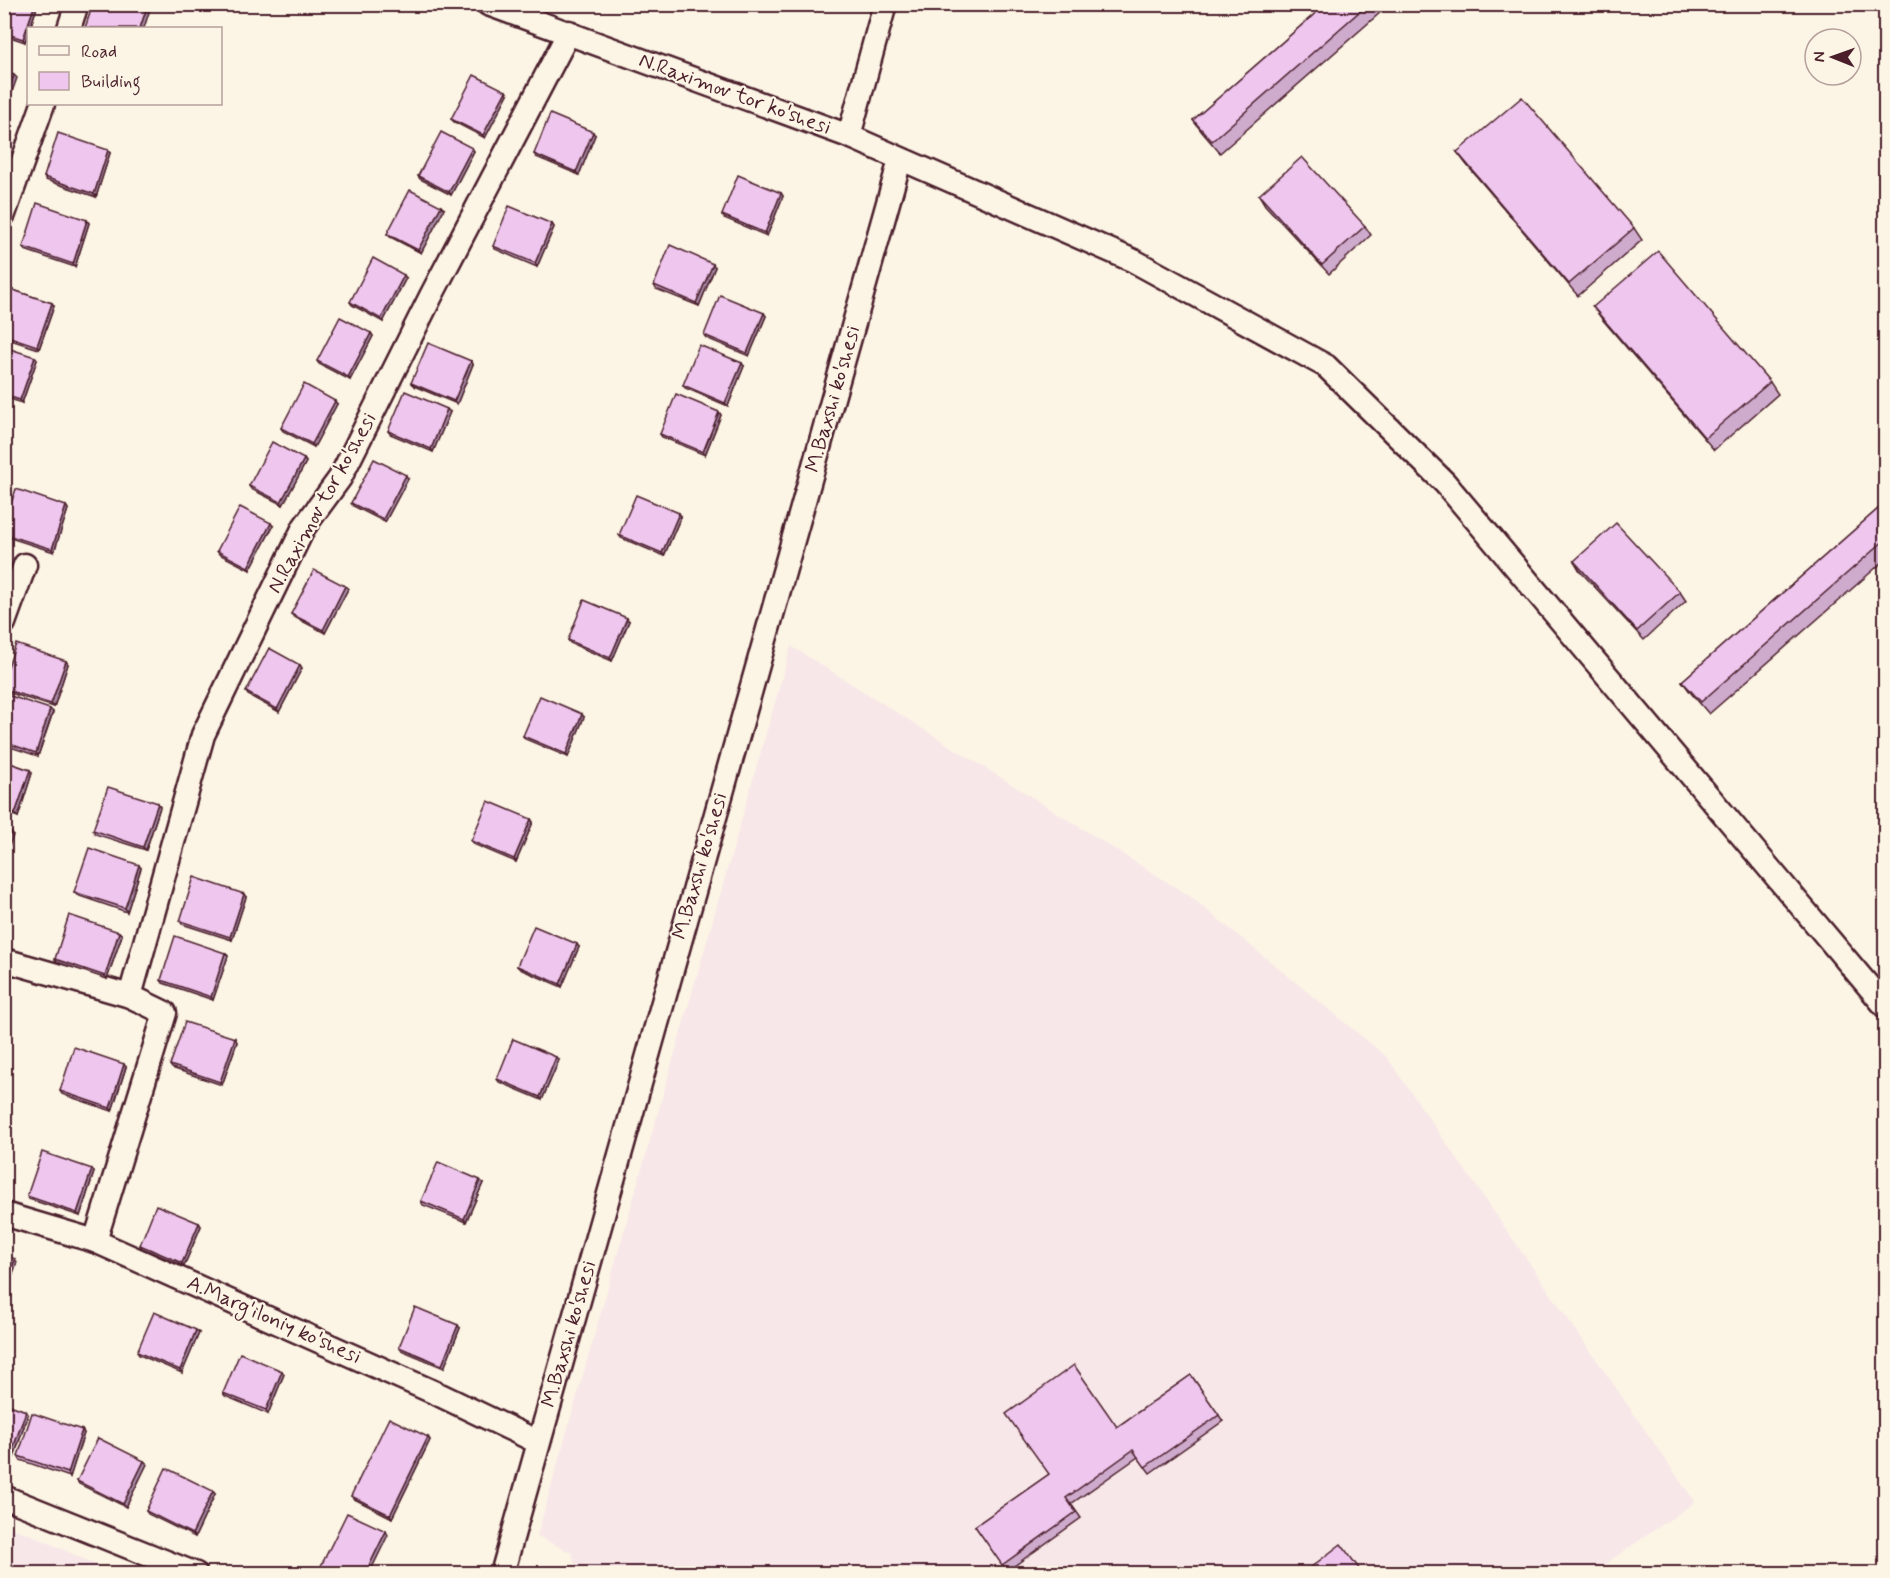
<svg xmlns="http://www.w3.org/2000/svg" width="1890" height="1578" font-family="Mynerve,sans-serif">
<rect width="100%" height="100%" fill="#fcf5e5"/>
<filter id="ink" filterUnits="userSpaceOnUse"><feTurbulence type="fractalNoise" baseFrequency=".0167" numOctaves="2"/><feDisplacementMap in="SourceGraphic" scale="12" xChannelSelector="R" yChannelSelector="G"/><feConvolveMatrix kernelMatrix="1 2 1 2 8 2 1 2 1" color-interpolation-filters="sRGB"/></filter>
<g filter="url(#ink)">
<g fill="#f8e7e8">
<polygon points="791,646 1191,897 1386,1056 1695,1502 1591,1574 577,1574 572,1553 537,1536"/>
<polygon points="5,1526 32,1535 114,1573 5,1573"/>
</g>
<g fill="none" stroke-linecap="round" stroke-linejoin="round">
<defs>
<g id="street">
<polyline points="488,4 849,136 1134,261 1326,366 1445,483 1886,1007"/>
<polyline points="69,28 77,4"/>
<polyline points="849,136 885,4"/>
<polyline points="4,214 43,104"/>
<polyline points="4,623 25,565"/>
<polyline points="4,960 130,996 165,1013 95,1241"/>
<polyline points="130,996 203,735 304,527 340,478 431,296 569,32"/>
<polyline points="4,1214 95,1241 440,1395 538,1442"/>
<polyline points="4,1497 196,1574"/>
<polyline points="502,1574 900,160"/>
</g>
</defs>
<use href="#street" stroke="#4a1f2b" stroke-width="27"/>
<use href="#street" stroke="#fcf5e5" stroke-width="22"/>
</g>
<g fill="#ceaacd" stroke="#4a1f2b" stroke-width="1.5">
<polygon points="4,4 38,4 30,28 28,28 28,33 25,42 4,35"/>
<polygon points="1326,4 1390,4 1220,153 1202,132 1193,120"/>
<polygon points="1860,4 1876,4 1867,12"/>
<polygon points="508,94 485,138 454,122 451,119"/>
<polygon points="595,135 579,175 536,157 534,154"/>
<polygon points="472,148 474,151 451,195 420,179 418,176"/>
<polygon points="1457,152 1634,228 1642,240 1578,296 1466,164"/>
<polygon points="110,153 96,197 46,180 44,177"/>
<polygon points="781,193 783,196 767,236 724,218 722,215"/>
<polygon points="1259,195 1365,226 1371,235 1329,274 1265,205"/>
<polygon points="444,209 421,253 390,237 387,234"/>
<polygon points="87,220 89,223 75,267 25,250 23,247"/>
<polygon points="552,224 554,227 537,267 495,249 493,246"/>
<polygon points="715,267 699,306 656,289 654,285"/>
<polygon points="406,278 383,322 352,305 350,302"/>
<polygon points="4,287 52,303 54,306 39,349 4,338"/>
<polygon points="1593,307 1770,382 1778,394 1714,450 1602,319"/>
<polygon points="764,313 766,316 749,356 706,338 704,335"/>
<polygon points="371,333 373,336 350,380 319,364 317,361"/>
<polygon points="4,347 37,360 22,403 4,397"/>
<polygon points="471,361 473,364 457,404 414,386 411,383"/>
<polygon points="744,366 728,406 685,388 683,385"/>
<polygon points="337,404 314,447 283,431 281,428"/>
<polygon points="450,412 433,452 390,434 388,431"/>
<polygon points="719,412 721,415 705,455 662,437 660,434"/>
<polygon points="304,459 306,462 283,505 251,489 249,486"/>
<polygon points="408,479 385,522 353,506 351,503"/>
<polygon points="1886,502 1886,559 1709,714 1691,693 1682,681"/>
<polygon points="66,506 68,509 54,552 4,536 4,524"/>
<polygon points="681,516 664,556 621,538 619,535"/>
<polygon points="273,526 250,570 219,554 217,551"/>
<polygon points="1574,561 1680,592 1686,601 1644,640 1580,571"/>
<polygon points="345,586 348,589 325,633 294,617 291,614"/>
<polygon points="629,621 612,661 570,643 568,640"/>
<polygon points="66,661 68,664 54,707 4,691 4,678"/>
<polygon points="300,665 302,668 279,712 248,695 246,692"/>
<polygon points="4,694 53,712 38,756 4,745"/>
<polygon points="584,717 568,757 525,739 523,736"/>
<polygon points="4,761 30,770 32,773 18,817 4,812"/>
<polygon points="158,803 160,807 146,850 95,834 93,830"/>
<polygon points="531,819 533,822 516,862 473,844 471,841"/>
<polygon points="141,868 127,912 77,895 74,892"/>
<polygon points="246,897 232,940 182,924 180,921"/>
<polygon points="119,932 122,935 107,979 57,962 55,959"/>
<polygon points="579,947 562,987 520,969 517,966"/>
<polygon points="225,953 228,956 213,1000 163,983 161,980"/>
<polygon points="235,1038 237,1042 222,1085 172,1068 170,1065"/>
<polygon points="559,1060 542,1100 499,1082 497,1079"/>
<polygon points="126,1067 112,1111 62,1094 60,1091"/>
<polygon points="92,1169 94,1172 80,1216 29,1199 27,1196"/>
<polygon points="483,1183 466,1222 423,1205 421,1201"/>
<polygon points="199,1223 201,1226 184,1266 142,1248 140,1245"/>
<polygon points="460,1328 444,1368 401,1350 399,1347"/>
<polygon points="199,1333 182,1373 139,1355 137,1352"/>
<polygon points="284,1374 268,1414 225,1396 223,1393"/>
<polygon points="1191,1375 1223,1421 1150,1473 1138,1457 1071,1504 1081,1518 1007,1571 975,1526"/>
<polygon points="4,1403 26,1411 28,1414 14,1457 4,1454"/>
<polygon points="82,1430 84,1433 70,1477 20,1460 18,1456"/>
<polygon points="428,1437 430,1440 392,1518 354,1499 351,1496"/>
<polygon points="144,1461 147,1464 126,1507 79,1484 77,1481"/>
<polygon points="215,1494 195,1537 148,1514 146,1511"/>
</g>
<g fill="#a78ba7" stroke="#4a1f2b" stroke-width="1.5">
<polygon points="35,4 38,4 30,28 28,28 28,33 25,42 23,39"/>
<polygon points="148,4 150,4 151,6 144,28 140,28"/>
<polygon points="14,75 17,78 4,114 4,105"/>
<polygon points="506,91 508,94 485,138 483,135"/>
<polygon points="593,132 595,135 579,175 576,172"/>
<polygon points="472,148 474,151 451,195 449,192"/>
<polygon points="108,150 110,153 96,197 94,194"/>
<polygon points="781,193 783,196 767,236 765,233"/>
<polygon points="441,206 444,209 421,253 418,250"/>
<polygon points="87,220 89,223 75,267 73,264"/>
<polygon points="552,224 554,227 537,267 535,263"/>
<polygon points="713,264 715,267 699,306 696,303"/>
<polygon points="404,275 406,278 383,322 381,319"/>
<polygon points="52,303 54,306 39,349 37,346"/>
<polygon points="764,313 766,316 749,356 747,353"/>
<polygon points="371,333 373,336 350,380 348,377"/>
<polygon points="35,357 37,360 22,403 20,400"/>
<polygon points="471,361 473,364 457,404 454,401"/>
<polygon points="742,363 744,366 728,406 725,403"/>
<polygon points="335,401 337,404 314,447 312,444"/>
<polygon points="447,409 450,412 433,452 431,449"/>
<polygon points="719,412 721,415 705,455 703,452"/>
<polygon points="304,459 306,462 283,505 281,502"/>
<polygon points="406,475 408,479 385,522 383,519"/>
<polygon points="66,506 68,509 54,552 52,549"/>
<polygon points="679,513 681,516 664,556 662,553"/>
<polygon points="271,523 273,526 250,570 248,567"/>
<polygon points="345,586 348,589 325,633 323,630"/>
<polygon points="627,618 629,621 612,661 610,658"/>
<polygon points="66,661 68,664 54,707 51,704"/>
<polygon points="300,665 302,668 279,712 277,709"/>
<polygon points="50,709 53,712 38,756 36,753"/>
<polygon points="582,714 584,717 568,757 566,754"/>
<polygon points="30,770 32,773 18,817 15,814"/>
<polygon points="158,803 160,807 146,850 143,847"/>
<polygon points="531,819 533,822 516,862 514,859"/>
<polygon points="11,832 13,835 4,860 4,851"/>
<polygon points="139,865 141,868 127,912 125,908"/>
<polygon points="244,894 246,897 232,940 230,937"/>
<polygon points="119,932 122,935 107,979 105,976"/>
<polygon points="577,944 579,947 562,987 560,984"/>
<polygon points="225,953 228,956 213,1000 211,997"/>
<polygon points="235,1038 237,1042 222,1085 220,1082"/>
<polygon points="556,1057 559,1060 542,1100 540,1097"/>
<polygon points="124,1064 126,1067 112,1111 110,1108"/>
<polygon points="92,1169 94,1172 80,1216 77,1213"/>
<polygon points="480,1180 483,1183 466,1222 464,1219"/>
<polygon points="199,1223 201,1226 184,1266 182,1263"/>
<polygon points="15,1259 17,1262 4,1300 4,1290"/>
<polygon points="458,1325 460,1328 444,1368 442,1365"/>
<polygon points="196,1330 199,1333 182,1373 180,1370"/>
<polygon points="282,1371 284,1374 268,1414 266,1410"/>
<polygon points="26,1411 28,1414 14,1457 11,1454"/>
<polygon points="82,1430 84,1433 70,1477 68,1473"/>
<polygon points="428,1437 430,1440 392,1518 390,1515"/>
<polygon points="144,1461 147,1464 126,1507 123,1504"/>
<polygon points="213,1491 215,1494 195,1537 192,1534"/>
<polygon points="386,1531 388,1535 369,1574 365,1574"/>
</g>
<g fill="#efc6ee" stroke="#4a1f2b" stroke-width="1.5">
<polygon points="4,4 35,4 23,39 4,33"/>
<polygon points="93,4 148,4 140,28 85,28"/>
<polygon points="1326,4 1368,4 1212,141 1193,120"/>
<polygon points="4,72 14,75 4,105"/>
<polygon points="474,75 506,91 483,135 451,119"/>
<polygon points="1522,97 1634,228 1569,284 1457,152"/>
<polygon points="550,114 593,132 576,172 534,154"/>
<polygon points="441,132 472,148 449,192 418,176"/>
<polygon points="58,133 108,150 94,194 44,177"/>
<polygon points="1302,157 1365,226 1322,265 1259,195"/>
<polygon points="738,175 781,193 765,233 722,215"/>
<polygon points="410,190 441,206 418,250 387,234"/>
<polygon points="37,203 87,220 73,264 23,247"/>
<polygon points="509,206 552,224 535,263 493,246"/>
<polygon points="670,245 713,264 696,303 654,285"/>
<polygon points="1658,251 1770,382 1705,438 1593,307"/>
<polygon points="373,258 404,275 381,319 350,302"/>
<polygon points="4,287 52,303 37,346 4,335"/>
<polygon points="720,295 764,313 747,353 704,335"/>
<polygon points="340,317 371,333 348,377 317,361"/>
<polygon points="428,343 471,361 454,401 411,383"/>
<polygon points="699,345 742,363 725,403 683,385"/>
<polygon points="4,347 35,357 20,400 4,395"/>
<polygon points="304,384 335,401 312,444 281,428"/>
<polygon points="405,391 447,409 431,449 388,431"/>
<polygon points="676,394 719,412 703,452 660,434"/>
<polygon points="272,442 304,459 281,502 249,486"/>
<polygon points="374,459 406,475 383,519 351,503"/>
<polygon points="16,489 66,506 52,549 4,534 4,524"/>
<polygon points="636,495 679,513 662,553 619,535"/>
<polygon points="1886,502 1886,539 1701,702 1682,681"/>
<polygon points="240,507 271,523 248,567 217,551"/>
<polygon points="1616,523 1680,592 1637,631 1574,561"/>
<polygon points="314,570 345,586 323,630 291,614"/>
<polygon points="584,600 627,618 610,658 568,640"/>
<polygon points="16,644 66,661 51,704 4,689 4,678"/>
<polygon points="269,648 300,665 277,709 246,692"/>
<polygon points="4,694 50,709 36,753 4,742"/>
<polygon points="540,696 582,714 566,754 523,736"/>
<polygon points="4,761 30,770 15,814 4,810"/>
<polygon points="108,787 158,803 143,847 93,830"/>
<polygon points="488,801 531,819 514,859 471,841"/>
<polygon points="4,830 11,832 4,851"/>
<polygon points="89,848 139,865 125,908 74,892"/>
<polygon points="194,877 244,894 230,937 180,921"/>
<polygon points="69,915 119,932 105,976 55,959"/>
<polygon points="534,926 577,944 560,984 517,966"/>
<polygon points="175,936 225,953 211,997 161,980"/>
<polygon points="185,1022 235,1038 220,1082 170,1065"/>
<polygon points="513,1039 556,1057 540,1097 497,1079"/>
<polygon points="74,1047 124,1064 110,1108 60,1091"/>
<polygon points="42,1152 92,1169 77,1213 27,1196"/>
<polygon points="438,1162 480,1180 464,1219 421,1201"/>
<polygon points="156,1205 199,1223 182,1263 140,1245"/>
<polygon points="4,1255 15,1259 4,1290"/>
<polygon points="415,1307 458,1325 442,1365 399,1347"/>
<polygon points="154,1312 196,1330 180,1370 137,1352"/>
<polygon points="240,1353 282,1371 266,1410 223,1393"/>
<polygon points="1074,1365 1117,1427 1191,1375 1219,1415 1145,1467 1133,1450 1066,1498 1076,1512 1002,1565 975,1526 1049,1474 1006,1414"/>
<polygon points="4,1403 26,1411 11,1454 4,1452"/>
<polygon points="32,1413 82,1430 68,1473 18,1456"/>
<polygon points="389,1418 428,1437 390,1515 351,1496"/>
<polygon points="98,1438 144,1461 123,1504 77,1481"/>
<polygon points="166,1468 213,1491 192,1534 146,1511"/>
<polygon points="347,1513 386,1531 365,1574 317,1574"/>
<polygon points="1341,1544 1363,1574 1307,1574 1306,1571"/>
</g>
</g>
<g text-anchor="middle" dominant-baseline="central" stroke-width="4.5" stroke-linejoin="round" paint-order="stroke">
<g font-size="21" fill="#4a1f2b" stroke="#fcf5e5">
<text transform="translate(735 94) rotate(20)">N.Raximov tor ko'shesi</text>
<text transform="translate(833 399) rotate(-74)">M.Baxshi ko'shesi</text>
<text transform="translate(322 503) rotate(-61)">N.Raximov tor ko'shesi</text>
<text transform="translate(700 866) rotate(-74)">M.Baxshi ko'shesi</text>
<text transform="translate(274 1320) rotate(24)">A.Marg'iloniy ko'shesi</text>
<text transform="translate(569 1334) rotate(-74)">M.Baxshi ko'shesi</text>
</g>
</g>
<rect width="1890" height="1578" fill="none" stroke="#fcf5e5" stroke-width="24"/>
<rect x="12" y="12" width="1866" height="1554" fill="none" stroke="#4a1f2b" stroke-width="2" filter="url(#ink)"/>
<rect x="27" y="27" width="195" height="78" fill="#fcf5e5" stroke="#b59f9b" stroke-width="1.5"/>
<rect x="39" y="46" width="30" height="9" fill="#fcf5e5" stroke="#b59f9b" stroke-width="1.5"/>
<text x="81" y="57" font-size="18" fill="#4a1f2b">Road</text>
<rect x="39" y="72" width="30" height="18" fill="#efc6ee" stroke="#b59f9b" stroke-width="1.5"/>
<text x="81" y="87" font-size="18" fill="#4a1f2b">Building</text>
<g transform="translate(1833 57) rotate(271)"><circle r="28" fill="#fcf5e5" stroke="#b59f9b" stroke-width="1.5"/>
<path d="M0-4.5L10 22L0 15L-10 22Z" fill="#4a1f2b"/>
<text y="-9" font-size="16" font-weight="bold" text-anchor="middle" fill="#4a1f2b">N</text>
</g>
</svg>
